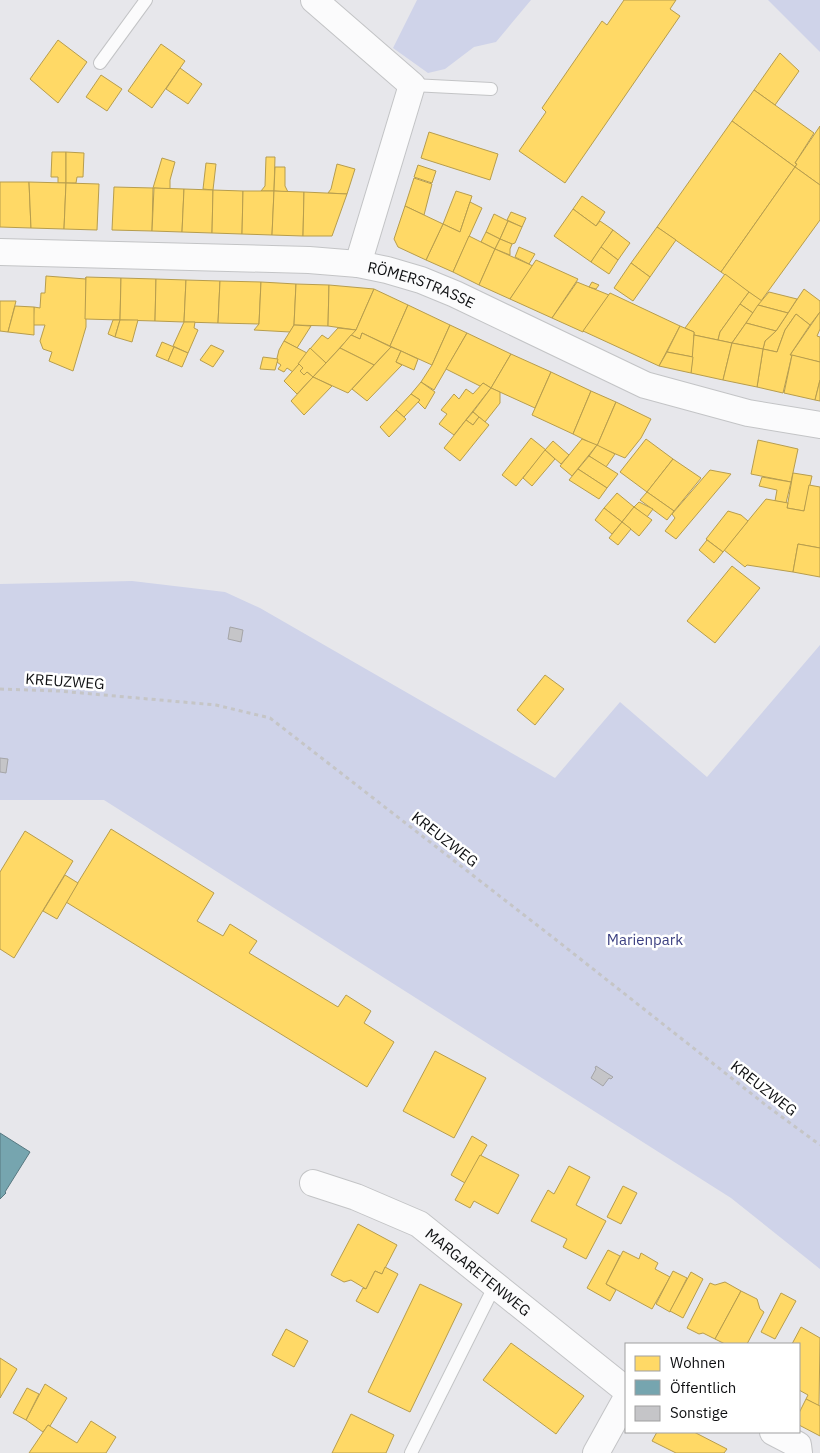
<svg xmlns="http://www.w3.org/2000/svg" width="820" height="1453" font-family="'IBM Plex Sans',sans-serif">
<rect width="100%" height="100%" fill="#e7e7eb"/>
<g fill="#cfd3e9">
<polygon points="417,0 531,0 496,42 474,47 445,69 428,73 393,48"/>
<polygon points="768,0 820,0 820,52"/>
<polygon points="132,581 225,592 260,608 555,778 620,702 707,777 820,645 820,1269 731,1198 104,800 0,800 0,584"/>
</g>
<g fill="#ffd966" stroke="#b79d4d">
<polygon points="624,0 676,0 670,9 680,16 565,183 519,151 546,112 542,108 602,21 607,25"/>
<polygon points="58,40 87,62 58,103 30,79"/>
<polygon points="161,44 185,61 152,108 128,91"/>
<polygon points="780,53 799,71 775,105 754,90"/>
<polygon points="180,68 202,84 188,104 166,89"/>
<polygon points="101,75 122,89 107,111 86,97"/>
<polygon points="754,90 814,133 795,163 797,164 795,167 732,121"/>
<polygon points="732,121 795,167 721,272 657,227"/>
<polygon points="820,126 820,185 795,167 797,164 795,163"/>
<polygon points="429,132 498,154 490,180 421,158"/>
<polygon points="52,152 66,152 66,183 58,183 58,177 51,177"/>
<polygon points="66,152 84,153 83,177 77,177 76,183 66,183"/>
<polygon points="266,157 275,157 274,191 261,191 265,186"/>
<polygon points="162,158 175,162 170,180 170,189 153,188"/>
<polygon points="206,163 216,164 213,190 203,189"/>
<polygon points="337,164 355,169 347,194 328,193 331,189"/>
<polygon points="418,165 436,171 432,183 414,177"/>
<polygon points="275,167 285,167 285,186 288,192 274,191"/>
<polygon points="795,167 820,185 820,220 761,301 721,272"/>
<polygon points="414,178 432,184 424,215 405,206"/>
<polygon points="0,182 29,182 31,228 0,227"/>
<polygon points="29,182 66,183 64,229 31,228"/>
<polygon points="66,183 99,184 97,230 64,229"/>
<polygon points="114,187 153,188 152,231 112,230"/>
<polygon points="154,188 184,189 182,232 152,231"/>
<polygon points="184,189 213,190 212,233 182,232"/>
<polygon points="213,190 243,191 242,234 212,233"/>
<polygon points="243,191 274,191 272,235 242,234"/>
<polygon points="274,191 304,192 303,236 272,235"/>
<polygon points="456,191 472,196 460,232 443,224"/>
<polygon points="304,192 347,194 332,236 303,236"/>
<polygon points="582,196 605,212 596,226 573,209"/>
<polygon points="470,202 482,208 453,272 426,260 443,224 460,232"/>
<polygon points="405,206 443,224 426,260 398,247 394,239"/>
<polygon points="573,209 596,226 600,221 613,230 591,262 554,236"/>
<polygon points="511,212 526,218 522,227 507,220"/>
<polygon points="494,214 508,221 500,239 486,232"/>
<polygon points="508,221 522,227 515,243 512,244 500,239"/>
<polygon points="657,227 676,240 650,277 631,263"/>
<polygon points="613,230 630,243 618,260 601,247"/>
<polygon points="486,232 500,239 495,249 481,242"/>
<polygon points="469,236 495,249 479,285 453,272"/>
<polygon points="500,239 512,244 510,249 510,255 495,249"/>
<polygon points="519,247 535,254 529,264 515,257"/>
<polygon points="601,247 618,260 609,274 591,262"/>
<polygon points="495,249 533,266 510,299 479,285"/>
<polygon points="536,260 578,279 552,318 510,299"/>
<polygon points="631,263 650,277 633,301 614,288"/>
<polygon points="725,274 749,292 720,332 718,340 694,335 694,332 685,328"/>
<polygon points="46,276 86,279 86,277 86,327 73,371 49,361 52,352 43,349 40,341 45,325 33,325 34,307 40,308 41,293 45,293"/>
<polygon points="86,277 121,278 120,320 85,319"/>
<polygon points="121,278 156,279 155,321 120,320"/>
<polygon points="156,279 186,280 184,322 155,321"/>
<polygon points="186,280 220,281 218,323 184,322"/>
<polygon points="220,281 261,282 259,324 218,323"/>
<polygon points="261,282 296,284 294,325 290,332 254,330 259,324"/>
<polygon points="577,282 609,295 583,332 552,318"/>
<polygon points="592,282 599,285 596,289 589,287"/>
<polygon points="296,284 329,285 328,326 294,325"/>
<polygon points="329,285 374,289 356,330 328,326"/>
<polygon points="374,289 408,305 390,346 362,333 360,339 351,335 356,330"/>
<polygon points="804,289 820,301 820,312 810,325 796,314 785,330 777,352 763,349 765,341 776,331"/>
<polygon points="749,292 762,301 753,313 740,304"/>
<polygon points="769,292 797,299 788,313 758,305"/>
<polygon points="610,293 680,326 659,366 583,331"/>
<polygon points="0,301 16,301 8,332 0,331"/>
<polygon points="740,304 753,313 732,343 718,340 720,332"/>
<polygon points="408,305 450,325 432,365 390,346"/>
<polygon points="758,305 788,313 776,331 746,323"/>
<polygon points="15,306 34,307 34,335 8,332"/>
<polygon points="820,312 820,329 817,336 820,337 820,362 790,355"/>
<polygon points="796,314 810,325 790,355 792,355 783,393 757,387 763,349 777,352 785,330"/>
<polygon points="113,320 120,320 115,337 108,334"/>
<polygon points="120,320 138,320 132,342 115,337"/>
<polygon points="184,322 195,322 194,328 198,330 188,353 173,346"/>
<polygon points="746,323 776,331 765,341 763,349 732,343"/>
<polygon points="294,325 311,326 297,348 284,341"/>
<polygon points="450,325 467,333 434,390 421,382 432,365"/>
<polygon points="680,326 694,332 693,357 667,352"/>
<polygon points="338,328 356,330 326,363 310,349 322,335 328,339"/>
<polygon points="362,333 391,347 374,365 340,348 351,335 360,339"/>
<polygon points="467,333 511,354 491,388 483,383 480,386 446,369"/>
<polygon points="694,335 732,343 723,380 691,373"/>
<polygon points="284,341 307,353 293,372 287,368 284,372 278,369 281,365 277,362 277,358 279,350"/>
<polygon points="162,342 174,347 168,361 156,356"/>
<polygon points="732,343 763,349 757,387 723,380"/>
<polygon points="211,345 224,351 213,367 200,360"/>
<polygon points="174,347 188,353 182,367 168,361"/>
<polygon points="391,347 401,351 396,362 402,365 367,401 352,389"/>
<polygon points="310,348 326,363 313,377 307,372 304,375 300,371 303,368 298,364"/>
<polygon points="340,348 374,365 348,393 313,377"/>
<polygon points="401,351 418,359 414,370 396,362"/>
<polygon points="667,352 693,357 691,373 659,366"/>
<polygon points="511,354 551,372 535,408 491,388"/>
<polygon points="792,355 820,362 820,380 815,400 784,393"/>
<polygon points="263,357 278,359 275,370 260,369"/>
<polygon points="299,364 303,368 300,371 304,375 307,372 313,377 297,394 284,381"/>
<polygon points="551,372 591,391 573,434 532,415"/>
<polygon points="313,377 332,386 304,415 291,401"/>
<polygon points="820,380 820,401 815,400"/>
<polygon points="421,382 435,392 425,409 418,402 420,400 411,394"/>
<polygon points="483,383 491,388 454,435 439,424 447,414 441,410 454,394 459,399 466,389 473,394"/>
<polygon points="491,388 500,392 500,403 485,422 473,412"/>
<polygon points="591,391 616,402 597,446 573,434"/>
<polygon points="411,394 420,400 404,417 396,410"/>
<polygon points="616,402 651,419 641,438 625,458 597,446"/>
<polygon points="396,410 406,419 389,437 380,427"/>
<polygon points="473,412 479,417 473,425 466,420"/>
<polygon points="479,417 489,425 460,461 444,448 466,420 473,425"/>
<polygon points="531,438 546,450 516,486 502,475"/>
<polygon points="582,439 597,445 572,476 560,466"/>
<polygon points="646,439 673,459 647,492 620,472"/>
<polygon points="758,440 798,449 791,482 751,474"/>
<polygon points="553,441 569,455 561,464 545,450"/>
<polygon points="597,445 615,454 606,467 589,456"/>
<polygon points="545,450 555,459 532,486 523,478"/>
<polygon points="589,456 618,474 607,488 578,469"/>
<polygon points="673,459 701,478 674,511 647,492"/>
<polygon points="578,469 607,488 599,499 569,480"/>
<polygon points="710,470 731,474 676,539 665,531 675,518 672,514"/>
<polygon points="793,473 812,476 804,511 787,508"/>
<polygon points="762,477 791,482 786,503 775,501 777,490 759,486"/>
<polygon points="809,485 820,487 820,548 798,544 793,572 747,565 745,567 724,550 766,499 788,503 787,508 804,511"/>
<polygon points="647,492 674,511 667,520 640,500"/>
<polygon points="617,493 634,507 622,522 604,508"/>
<polygon points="639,502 653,509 647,517 634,507"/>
<polygon points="634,507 652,520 639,536 622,522"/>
<polygon points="604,508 622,522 612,534 595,520"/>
<polygon points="728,511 741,515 748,521 723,552 706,539"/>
<polygon points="622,522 631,529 618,545 609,538"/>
<polygon points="707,540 723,552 714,563 699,550"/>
<polygon points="798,544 820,548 820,577 793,572"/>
<polygon points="732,566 760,588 715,643 687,621"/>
<polygon points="545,675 564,689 535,725 517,710"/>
<polygon points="111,829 214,893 197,921 223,936 230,924 257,941 249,953 338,1007 346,995 371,1011 364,1023 394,1042 367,1087 66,902"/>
<polygon points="25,831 73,861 14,958 0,949 0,872"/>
<polygon points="65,875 78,883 57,919 43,911"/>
<polygon points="435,1051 486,1078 454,1138 403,1111"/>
<polygon points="472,1136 487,1145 465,1183 451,1175"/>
<polygon points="480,1155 519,1175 498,1214 474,1201 470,1208 455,1200"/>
<polygon points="569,1166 590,1177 576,1205 606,1221 586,1259 563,1247 567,1239 531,1221 548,1190 554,1194"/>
<polygon points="623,1186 637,1193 621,1224 607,1217"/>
<polygon points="358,1224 397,1245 382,1274 375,1271 366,1289 351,1280 344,1282 331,1275"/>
<polygon points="608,1250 620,1256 606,1284 616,1290 610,1301 587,1288"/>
<polygon points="623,1251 639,1259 641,1253 658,1263 655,1269 670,1277 652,1309 606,1284"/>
<polygon points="385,1267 398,1274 378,1313 356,1301 363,1288 366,1289 375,1271 382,1274"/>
<polygon points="673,1271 687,1278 670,1312 656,1304"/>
<polygon points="691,1272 703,1279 683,1318 670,1311"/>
<polygon points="725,1282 741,1291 715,1339 703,1333 699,1334 687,1328 710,1283 715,1285"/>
<polygon points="420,1284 462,1304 410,1412 368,1392"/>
<polygon points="741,1291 757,1299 760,1309 764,1312 747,1344 725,1344 715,1339"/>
<polygon points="781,1293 796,1301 775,1339 761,1332"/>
<polygon points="801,1327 820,1338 819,1406 806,1399 808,1395 799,1390 799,1344 792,1344"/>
<polygon points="286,1329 308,1341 294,1367 272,1355"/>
<polygon points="511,1343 584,1396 556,1434 483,1380"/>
<polygon points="0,1358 17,1369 0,1398"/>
<polygon points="45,1384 67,1398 50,1426 48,1425 43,1432 26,1420"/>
<polygon points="27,1388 39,1394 26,1420 13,1413"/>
<polygon points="806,1399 820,1406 820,1436 799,1425 799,1413"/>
<polygon points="351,1414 394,1435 386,1453 332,1453"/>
<polygon points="91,1421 116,1437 106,1453 29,1453 48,1425 77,1443"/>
<polygon points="657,1432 694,1432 727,1449 724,1453 676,1453 652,1441"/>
</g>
<polygon fill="#76a5af" stroke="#577880" points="0,1133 30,1152 5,1192 6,1193 0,1199"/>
<g fill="#c5c5c8" stroke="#a4a4a7">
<polygon points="230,627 243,630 241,642 228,639"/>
<polygon points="0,758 8,759 6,773 0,772"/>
<polygon points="596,1066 613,1077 611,1079 609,1078 603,1086 591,1078 596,1069 595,1068"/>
</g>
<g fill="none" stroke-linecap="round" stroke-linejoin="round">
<defs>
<g id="service">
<polyline points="100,63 146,0"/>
<polyline points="412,85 491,89"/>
<polyline points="411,1453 495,1285"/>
</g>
<g id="minor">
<polyline points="314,0 412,85 358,264"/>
<path id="s1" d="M0 252 309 260 358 264 387 270 421 280 455 294 645 385 748 413 820 425"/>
<path id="s2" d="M313 1183 356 1197 419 1224 626 1390"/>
<polyline points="773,1432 798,1445 799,1453"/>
<polyline points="596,1453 626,1399"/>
</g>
</defs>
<use href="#service" stroke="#c3c4c6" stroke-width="14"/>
<use href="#minor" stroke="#c3c4c6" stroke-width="28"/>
<polyline stroke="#c5c5c6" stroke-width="3" stroke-dasharray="4 4" stroke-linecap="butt" points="0,689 59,691 216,705 270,718 555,939 767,1106 820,1145"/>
<use href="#service" stroke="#fbfbfc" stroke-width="12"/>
<use href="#minor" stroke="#fbfbfc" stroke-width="26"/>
</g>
<g text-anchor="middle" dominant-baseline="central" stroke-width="5" stroke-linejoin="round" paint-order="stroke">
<g font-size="15" fill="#0f1012" stroke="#fff">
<text stroke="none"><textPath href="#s1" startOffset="425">RÖMERSTRASSE</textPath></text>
<text transform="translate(65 681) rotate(4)">KREUZWEG</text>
<text transform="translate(445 839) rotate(38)">KREUZWEG</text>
<text transform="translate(764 1088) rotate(38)">KREUZWEG</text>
<text stroke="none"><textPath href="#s2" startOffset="190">MARGARETENWEG</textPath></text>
</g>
<g font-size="15" fill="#3c4082" stroke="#fff">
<text x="645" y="939">Marienpark</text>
</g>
</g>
<rect x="625" y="1343" width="175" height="90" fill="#ffffff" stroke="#9f9fa0"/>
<rect x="635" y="1356" width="25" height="15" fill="#ffd966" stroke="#9f9fa0"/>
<text x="670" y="1368" font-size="15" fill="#0f1012">Wohnen</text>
<rect x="635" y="1380" width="25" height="15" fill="#76a5af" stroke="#9f9fa0"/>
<text x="670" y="1393" font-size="15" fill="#0f1012">Öffentlich</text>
<rect x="635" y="1406" width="25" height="15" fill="#c5c5c8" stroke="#9f9fa0"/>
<text x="670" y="1418" font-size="15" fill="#0f1012">Sonstige</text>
</svg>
